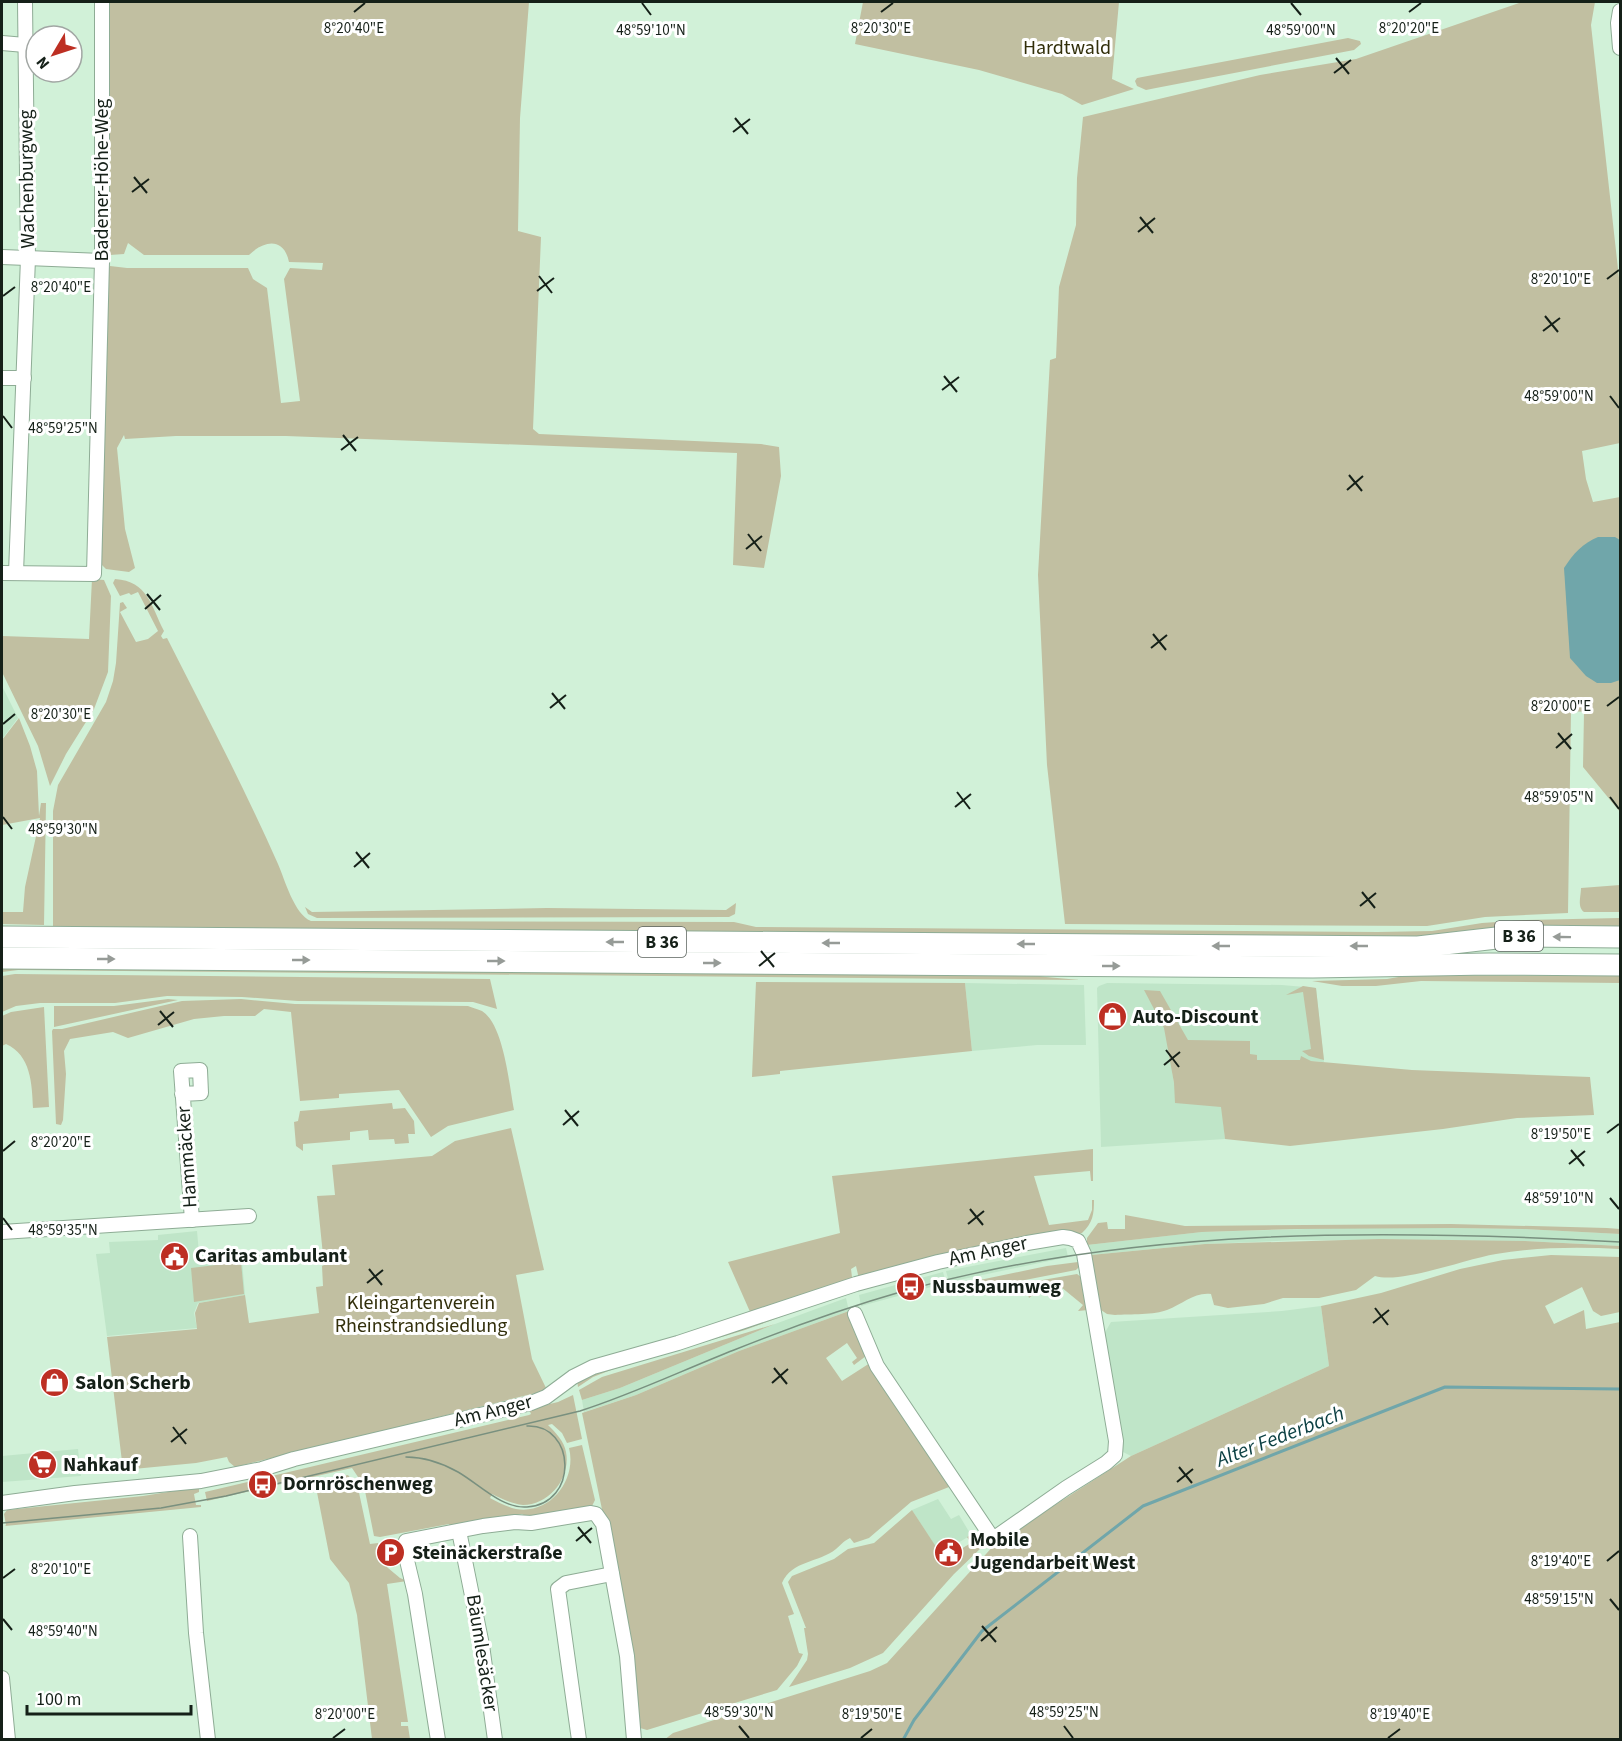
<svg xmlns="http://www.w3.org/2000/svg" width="1622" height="1741" font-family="'Source Sans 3',sans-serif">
<rect width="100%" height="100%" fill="#d1f1d8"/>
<g fill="#bfe5c8">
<polygon points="2,686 18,718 2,739"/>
<polygon points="965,983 1084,985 1086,1045 1037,1045 972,1051"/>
<polygon points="1107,983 1282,985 1316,988 1324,1062 1311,1061 1172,1071 1174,1083 1222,1107 1225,1139 1101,1147 1097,988 1099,986"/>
<polygon points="1378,1227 1523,1229 1620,1234 1620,1246 1525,1241 1299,1240 1205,1244 1091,1255 1087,1245 1202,1232"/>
<polygon points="197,1231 200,1265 242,1261 245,1295 198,1303 194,1313 197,1328 107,1336 96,1254 110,1253 109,1242 158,1240 158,1235"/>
<polygon points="1066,1248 1068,1257 949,1282 946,1271"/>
<polygon points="943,1272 946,1283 861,1306 859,1295"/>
<polygon points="846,1298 849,1311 739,1351 636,1395 584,1412 582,1400 620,1388 775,1324"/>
<polygon points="1321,1306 1329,1366 1131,1456 1123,1452 1103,1336 1111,1322 1282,1311"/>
<polygon points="78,1449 81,1476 2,1482 2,1456"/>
<polygon points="938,1499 951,1519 959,1515 971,1535 940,1554 912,1510"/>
</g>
<g fill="#c1bfa1">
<path d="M106 2H529L520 118 518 231 541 237 533 429 539 434 761 444 779 447 781 476 764 568 733 565 737 453 286 436H176L125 439 124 435 117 448 125 529 135 568 129 572 106 569 100 563 103 504 107 271 110 266 127 268H248L253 279 267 288 281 403 300 401 284 279 290 268 322 270 323 263 289 262C284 237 264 240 249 255H144L128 243 124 254 110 255 107 251Z"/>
<polygon points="863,2 1119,2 1112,79 1134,89 1082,105 1062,94 979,70 855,44"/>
<polygon points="1522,2 1595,2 1591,25 1620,287 1620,443 1582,451 1586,479 1593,502 1620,497 1620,812 1583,767 1584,713 1586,712 1571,711 1568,913 1485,917 1427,926 1065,924 1047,765 1038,575 1050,360 1056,358 1059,287 1076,225 1077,178 1083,117 1260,75 1356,59"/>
<polygon points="1348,38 1360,41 1361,44 1354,50 1156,88 1146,90 1137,86 1135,81 1137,78"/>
<polygon points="92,579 104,580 111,596 108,672 94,709 66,754 50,786 38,746 2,672 2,636 89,639"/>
<path d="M115 579C148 581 151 606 164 631L161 636 163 639 167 638C205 713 244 787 278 864 285 880 294 914 311 921L734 922 756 927 1378 932 1432 931 1482 923 1526 920 1620 918V927L1399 937 53 928V811L58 785 106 702 113 681 116 663 120 603 123 602 127 608 120 612 136 642 148 639 158 631 138 592 131 595 129 593 120 596 113 583Z"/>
<polygon points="19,718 30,746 37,771 39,816 41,803 46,803 44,925 2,924 2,912 23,912 25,887 40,818 2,825 2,740"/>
<path d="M1620 885V912H1584C1577 907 1581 896 1581 888Z"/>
<polygon points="736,903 735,914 729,917 317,918 308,914 305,907 312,912 547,908 726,910"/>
<polygon points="2,967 1014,972 1046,977 1080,980 18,970 2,972"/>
<polygon points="15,974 490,979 497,1009 473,1002 298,1001 242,997 167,996 115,1003 40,1003 16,1006 2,1012 2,976"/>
<polygon points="1410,975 1620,976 1620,983 1421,981 1376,986 1342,986 1312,981 1387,979"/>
<polygon points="756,982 965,983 972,1051 780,1071 780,1074 752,1077"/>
<polygon points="1303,986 1316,988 1324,1060 1309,1056 1302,1051 1311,1049 1303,992 1286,995"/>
<polygon points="1144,990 1160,991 1188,1040 1250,1041 1250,1054 1257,1055 1257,1060 1300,1060 1301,1056 1311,1061 1412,1070 1590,1077 1594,1115 1517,1118 1443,1129 1290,1146 1225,1139 1221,1107 1175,1103 1174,1083 1164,1028"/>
<polygon points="168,999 178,1000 54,1027 54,1006 114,1006"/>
<path d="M241 999 295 1004 468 1006C472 1008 478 1009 482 1011 504 1025 509 1084 514 1110L448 1126 431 1137 399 1090 339 1094V1098L300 1101 291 1012 264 1009 255 1016H224L194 1019 128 1038 113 1032 70 1039 64 1051 66 1074 63 1120 61 1125 56 1124 52 1031 53 1029H62L182 1001Z"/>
<path d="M44 1007 49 1107 33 1108C32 1084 31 1055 6 1044L2 1046V1016L11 1012Z"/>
<polygon points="392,1103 393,1109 405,1108 414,1121 415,1134 408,1134 409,1143 395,1144 394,1139 369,1140 368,1130 350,1132 350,1140 303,1144 303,1151 296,1146 294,1122 298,1121 300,1111"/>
<polygon points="511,1128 544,1270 516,1275 532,1359 546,1388 540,1392 235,1467 229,1462 227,1457 196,1463 123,1470 107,1337 197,1329 195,1313 199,1303 245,1295 249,1323 319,1313 316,1287 323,1286 322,1266 324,1265 317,1196 335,1195 332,1165 432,1156 455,1141"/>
<path d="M1093 1149V1181H1091L1090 1171 1034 1176 1049 1225 1088 1220 1092 1210V1200H1094C1094 1214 1093 1223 1082 1233L859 1279 856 1266 851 1269 852 1277 849 1281 751 1314 728 1262 840 1233 832 1176Z"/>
<polygon points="1125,1215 1185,1226 1451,1224 1607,1228 1620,1229 1620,1234 1523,1229 1452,1228 1297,1229 1202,1232 1087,1245 1087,1238 1098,1223 1107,1222 1108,1229 1125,1229"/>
<path d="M1379 1239 1525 1241 1620 1246V1249C1579 1247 1537 1247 1496 1254 1465 1259 1402 1284 1375 1276L1356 1290 1319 1298H1283L1264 1304 1228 1308 1214 1305 1211 1294C1194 1292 1183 1304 1167 1310 1155 1315 1130 1314 1115 1315L1107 1314 1101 1310 1091 1255 1205 1244Z"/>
<polygon points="1551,1255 1620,1257 1620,1312 1601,1316 1593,1311 1582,1287 1545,1306 1554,1324 1584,1310 1586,1329 1620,1322 1620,1739 664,1740 673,1733 870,1671 887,1663 996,1543 1131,1456 1329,1366 1321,1306 1381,1293 1460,1269 1503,1260"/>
<polygon points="241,1262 244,1294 194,1302 191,1268"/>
<polygon points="1078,1262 1079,1267 1076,1270 958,1293 952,1291 951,1286 1047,1266"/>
<polygon points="1077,1274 1081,1277 1088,1310 1078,1311 1083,1305 1061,1287 1053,1295 1042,1288 1029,1298 1026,1288 1031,1282"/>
<polygon points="835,1297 745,1330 611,1370 593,1377 578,1387 577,1381 590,1373"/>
<path d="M849 1311 866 1356 854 1365 852 1362 857 1358 847 1343 826 1358 842 1381 870 1363 950 1484 949 1487 911 1502 869 1538 854 1543 850 1538C842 1542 842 1544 836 1549 819 1563 792 1560 782 1583L794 1614 788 1616 799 1653 803 1654 797 1666 777 1690 647 1730 640 1728 631 1649 582 1413 636 1395 739 1351Z"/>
<polygon points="775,1324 620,1388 582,1400 579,1390 602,1377"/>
<path d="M573 1395 582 1439 567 1443 562 1433 552 1424 548 1425C556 1433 564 1441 566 1452 571 1477 550 1505 523 1505 512 1504 502 1499 492 1494L490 1498C498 1502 507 1507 516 1509 551 1515 577 1479 569 1448L582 1445 595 1500 592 1506 587 1510 532 1520 522 1514 450 1527 449 1524 380 1537 374 1536 364 1486 352 1468 207 1501 205 1492 529 1415 531 1414 529 1409 558 1402Z"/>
<polygon points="348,1475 358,1488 370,1544 378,1543 382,1563 400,1578 407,1581 387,1584 408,1722 401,1722 401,1726 408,1726 410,1739 372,1739 357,1615 349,1583 330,1559 315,1482"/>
<polygon points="199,1487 199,1492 194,1494 196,1505 201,1505 201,1507 5,1526 6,1525 4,1514 7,1510 143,1496"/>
<polygon points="912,1510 944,1559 971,1543 967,1537 973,1534 982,1547 954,1574 883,1653 850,1668 789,1687 807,1660 808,1654 804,1628 806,1628 788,1582 792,1576 834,1559 848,1549 874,1543"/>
</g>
<path fill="#70a6aa" d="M1598 537H1615L1620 540V680L1611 683H1597L1586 676 1570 658 1564 568C1573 554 1583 543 1598 537Z"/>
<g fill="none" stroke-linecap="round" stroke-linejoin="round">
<polyline stroke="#70a6aa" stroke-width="3" points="903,1740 914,1720 982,1631 1143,1506 1445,1387 1620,1389"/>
<defs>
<g id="minor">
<polyline points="1620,11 1618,23 1620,48"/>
<polyline points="2,43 25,45"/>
<polyline points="2,257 102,261"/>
<polyline points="2,378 24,378"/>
<polyline points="2,573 94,574 102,261 102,2"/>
<polyline points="16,573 28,258 25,2"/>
<polyline points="182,1094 201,1093 200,1070 181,1071 192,1220"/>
<polyline points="2,1232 249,1216"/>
<polyline points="2,1503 75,1493 201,1481 262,1469 294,1459 531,1403 546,1397 573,1377 593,1367 678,1343 856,1284 938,1262 1027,1243 1063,1237 1070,1238 1078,1241 1084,1254 1116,1441 1115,1455 1106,1463 1066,1488 993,1539 877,1366 855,1314"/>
<polyline points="459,1531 482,1645 495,1740"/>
<polyline points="190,1536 196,1633 208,1740"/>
<polyline points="2,1678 8,1740"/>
<polyline points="438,1740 415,1594 404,1548 406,1541 483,1526 515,1522 531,1523 591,1513 596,1514 603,1524 627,1656 634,1740"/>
<polyline points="579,1740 558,1589 566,1583 612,1574"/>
</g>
<g id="highway">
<polyline points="2,937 1418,947 1514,936 1620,937"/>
<polyline points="2,958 1313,967 1489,964 1620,965"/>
</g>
</defs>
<use href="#minor" stroke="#8eac95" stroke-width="16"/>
<use href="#highway" stroke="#8eac95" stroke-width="23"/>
<use href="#minor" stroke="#fff" stroke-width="14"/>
<use href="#highway" stroke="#fff" stroke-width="21"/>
<g stroke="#79907f" stroke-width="1.5">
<path d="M406 1457C425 1457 442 1463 458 1472 479 1484 502 1509 527 1507 579 1504 576 1424 527 1426"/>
<path d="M2 1523 161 1508 226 1496 580 1411C633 1394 683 1370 734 1350 791 1327 848 1307 907 1290 1135 1227 1386 1229 1620 1242"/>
</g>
</g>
<defs><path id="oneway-solid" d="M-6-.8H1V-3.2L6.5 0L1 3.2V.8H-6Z" transform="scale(1.5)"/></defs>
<g fill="#969b97">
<use href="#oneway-solid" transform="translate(1562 937) rotate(-179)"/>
<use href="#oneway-solid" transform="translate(615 942) rotate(-180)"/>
<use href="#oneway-solid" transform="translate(831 943) rotate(-180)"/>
<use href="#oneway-solid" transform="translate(1026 944) rotate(-180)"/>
<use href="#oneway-solid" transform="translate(1221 946) rotate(-180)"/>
<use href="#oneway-solid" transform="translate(1359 946) rotate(-180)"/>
<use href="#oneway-solid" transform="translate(106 959)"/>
<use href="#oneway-solid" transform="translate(301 960)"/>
<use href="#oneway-solid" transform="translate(496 961)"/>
<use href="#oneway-solid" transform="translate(712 963)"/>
<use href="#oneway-solid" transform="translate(1111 966)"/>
</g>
<path fill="none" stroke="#152018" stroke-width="2" d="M642 3 651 15M1291 3 1301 15M354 12 365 3M881 12 893 3M1409 12 1421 3M1336 58 1349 74M1334 73 1351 60M735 118 748 134M733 132 750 119M134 177 147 193M132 192 149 179M1140 217 1153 233M1138 232 1155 218M539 276 552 293M1607 279 1619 270M537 291 554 278M3 296 15 287M1545 316 1558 332M1543 331 1560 318M944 376 957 392M942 390 959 377M1610 396 1619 408M3 416 12 428M343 435 356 451M341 450 358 437M1349 475 1362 491M1347 490 1363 476M748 534 761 551M746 549 762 536M147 594 160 610M145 609 161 595M1153 634 1166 650M1151 648 1167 635M552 693 565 709M1607 706 1619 697M550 708 566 695M3 724 15 714M1558 733 1571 749M1556 748 1572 734M957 792 970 809M1610 797 1619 809M955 807 971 794M3 817 12 829M356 852 369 868M354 867 370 853M1362 892 1375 908M1360 906 1376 893M761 951 774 967M759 966 775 953M160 1011 173 1027M158 1025 174 1012M1166 1050 1179 1067M1164 1065 1180 1052M565 1110 578 1126M563 1125 579 1111M1607 1133 1619 1124M1571 1150 1584 1166M3 1151 15 1141M1569 1164 1585 1151M1610 1198 1619 1209M970 1209 983 1225M3 1218 12 1230M968 1224 984 1211M369 1269 382 1285M367 1283 383 1270M1375 1308 1388 1325M1373 1323 1389 1310M774 1368 787 1384M772 1383 788 1369M173 1427 186 1444M171 1442 187 1429M1179 1467 1192 1483M1177 1482 1193 1469M578 1527 591 1543M576 1541 592 1528M1607 1561 1619 1551M3 1578 15 1569M1610 1599 1619 1610M3 1619 12 1630M982 1626 996 1642M981 1641 997 1627M739 1726 749 1738M1064 1726 1073 1738M333 1738 345 1729M861 1738 872 1729M1388 1738 1400 1729"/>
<defs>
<symbol id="shop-disc" viewBox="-11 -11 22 22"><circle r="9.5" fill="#bd2f23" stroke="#fff"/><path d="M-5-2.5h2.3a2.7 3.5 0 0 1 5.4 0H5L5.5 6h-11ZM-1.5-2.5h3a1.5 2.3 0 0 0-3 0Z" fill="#fff"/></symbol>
<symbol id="civic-disc" viewBox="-11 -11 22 22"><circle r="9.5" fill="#bd2f23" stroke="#fff"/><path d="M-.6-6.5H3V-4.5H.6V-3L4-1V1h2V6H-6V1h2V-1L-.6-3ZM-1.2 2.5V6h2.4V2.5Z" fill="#fff"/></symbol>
<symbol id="bus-disc" viewBox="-11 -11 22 22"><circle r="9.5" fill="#bd2f23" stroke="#fff"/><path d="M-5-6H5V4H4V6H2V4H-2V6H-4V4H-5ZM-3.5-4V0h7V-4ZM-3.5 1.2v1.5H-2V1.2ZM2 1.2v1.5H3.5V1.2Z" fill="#fff"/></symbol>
<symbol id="supermarket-disc" viewBox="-11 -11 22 22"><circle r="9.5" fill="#bd2f23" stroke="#fff"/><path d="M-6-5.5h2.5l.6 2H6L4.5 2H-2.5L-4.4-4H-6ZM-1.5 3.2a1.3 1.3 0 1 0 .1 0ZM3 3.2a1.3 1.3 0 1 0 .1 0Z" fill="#fff"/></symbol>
<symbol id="parking-disc" viewBox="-11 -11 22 22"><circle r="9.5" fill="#bd2f23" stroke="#fff"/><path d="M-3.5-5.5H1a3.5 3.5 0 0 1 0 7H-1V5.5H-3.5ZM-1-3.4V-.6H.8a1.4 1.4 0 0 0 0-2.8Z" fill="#fff"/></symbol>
</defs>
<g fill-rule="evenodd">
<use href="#shop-disc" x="1096" y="1000" width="33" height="33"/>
<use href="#civic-disc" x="158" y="1240" width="33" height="33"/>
<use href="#bus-disc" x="894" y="1270" width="33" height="33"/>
<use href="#shop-disc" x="38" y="1366" width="33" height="33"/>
<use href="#supermarket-disc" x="26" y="1448" width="33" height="33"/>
<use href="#bus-disc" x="246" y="1468" width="33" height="33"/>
<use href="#civic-disc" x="932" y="1536" width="33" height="33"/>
<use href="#parking-disc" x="374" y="1536" width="33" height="33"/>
</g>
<g text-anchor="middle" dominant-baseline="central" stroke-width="6" stroke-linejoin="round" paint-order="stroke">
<g fill="#fff" stroke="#5b635d" stroke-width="1.5">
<rect x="1495" y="921" width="48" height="30" rx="4.5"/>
<rect x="638" y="927" width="48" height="30" rx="4.5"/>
</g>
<g font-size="18" font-weight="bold" fill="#152018">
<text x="1519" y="936">B 36</text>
<text x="662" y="942">B 36</text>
</g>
<g font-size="20" fill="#322f0b" stroke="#fff">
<text x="1067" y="48">Hardtwald</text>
<text x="421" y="1303">Kleingartenverein<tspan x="421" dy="23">Rheinstrandsiedlung</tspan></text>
</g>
<g font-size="20" fill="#152018" stroke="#fff">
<text transform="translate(27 179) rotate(-91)">Wachenburgweg</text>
<text transform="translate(102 180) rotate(-90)">Badener-Höhe-Weg</text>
<text transform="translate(187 1157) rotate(-94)">Hammäcker</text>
<text transform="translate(988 1251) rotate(-12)">Am Anger</text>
<text transform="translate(493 1411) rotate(-14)">Am Anger</text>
<text transform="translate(482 1653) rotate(81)">Bäumlesäcker</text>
</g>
<g font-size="20" font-weight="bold" fill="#152018" stroke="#fff" text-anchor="start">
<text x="1133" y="1017">Auto-Discount</text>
<text x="195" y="1256">Caritas ambulant</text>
<text x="932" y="1287">Nussbaumweg</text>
<text x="75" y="1383">Salon Scherb</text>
<text x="63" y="1465">Nahkauf</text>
<text x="283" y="1484">Dornröschenweg</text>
<text x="970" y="1540">Mobile<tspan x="970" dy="23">Jugendarbeit West</tspan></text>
<text x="412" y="1553">Steinäckerstraße</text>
</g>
<g font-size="21" font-style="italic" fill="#0c4043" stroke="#fff">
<text transform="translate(1280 1436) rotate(-21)">Alter Federbach</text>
</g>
</g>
<g font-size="15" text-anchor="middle" fill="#152018" stroke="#fff" stroke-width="6" stroke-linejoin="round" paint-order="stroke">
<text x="354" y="33">8°20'40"E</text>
<text x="881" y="33">8°20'30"E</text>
<text x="1409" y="33">8°20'20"E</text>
<text x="651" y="35">48°59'10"N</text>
<text x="1301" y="35">48°59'00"N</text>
<text x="1561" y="284">8°20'10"E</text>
<text x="61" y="292">8°20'40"E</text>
<text x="1559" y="401">48°59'00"N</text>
<text x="63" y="433">48°59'25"N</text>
<text x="1561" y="711">8°20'00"E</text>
<text x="61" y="719">8°20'30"E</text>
<text x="1559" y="802">48°59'05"N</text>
<text x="63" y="834">48°59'30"N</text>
<text x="1561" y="1139">8°19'50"E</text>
<text x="61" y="1147">8°20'20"E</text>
<text x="1559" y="1203">48°59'10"N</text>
<text x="63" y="1235">48°59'35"N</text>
<text x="1561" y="1566">8°19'40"E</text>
<text x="61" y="1574">8°20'10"E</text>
<text x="1559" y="1604">48°59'15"N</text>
<text x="63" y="1636">48°59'40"N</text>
<text x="739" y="1717">48°59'30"N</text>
<text x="1064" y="1717">48°59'25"N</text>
<text x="345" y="1719">8°20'00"E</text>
<text x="872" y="1719">8°19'50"E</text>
<text x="1400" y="1719">8°19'40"E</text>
</g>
<rect width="1622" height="1741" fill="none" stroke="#152018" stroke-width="6"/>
<g transform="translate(54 54) rotate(231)"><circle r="28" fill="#ffffff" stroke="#a1a6a3" stroke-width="1.5"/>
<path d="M0-4.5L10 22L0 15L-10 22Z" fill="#bd2f23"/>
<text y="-9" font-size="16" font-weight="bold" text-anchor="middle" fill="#152018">N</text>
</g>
<path d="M27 1705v9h164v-9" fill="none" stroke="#152018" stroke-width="3"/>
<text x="36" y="1705" font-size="18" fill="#152018" stroke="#ffffff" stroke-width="4.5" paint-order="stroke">100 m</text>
</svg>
